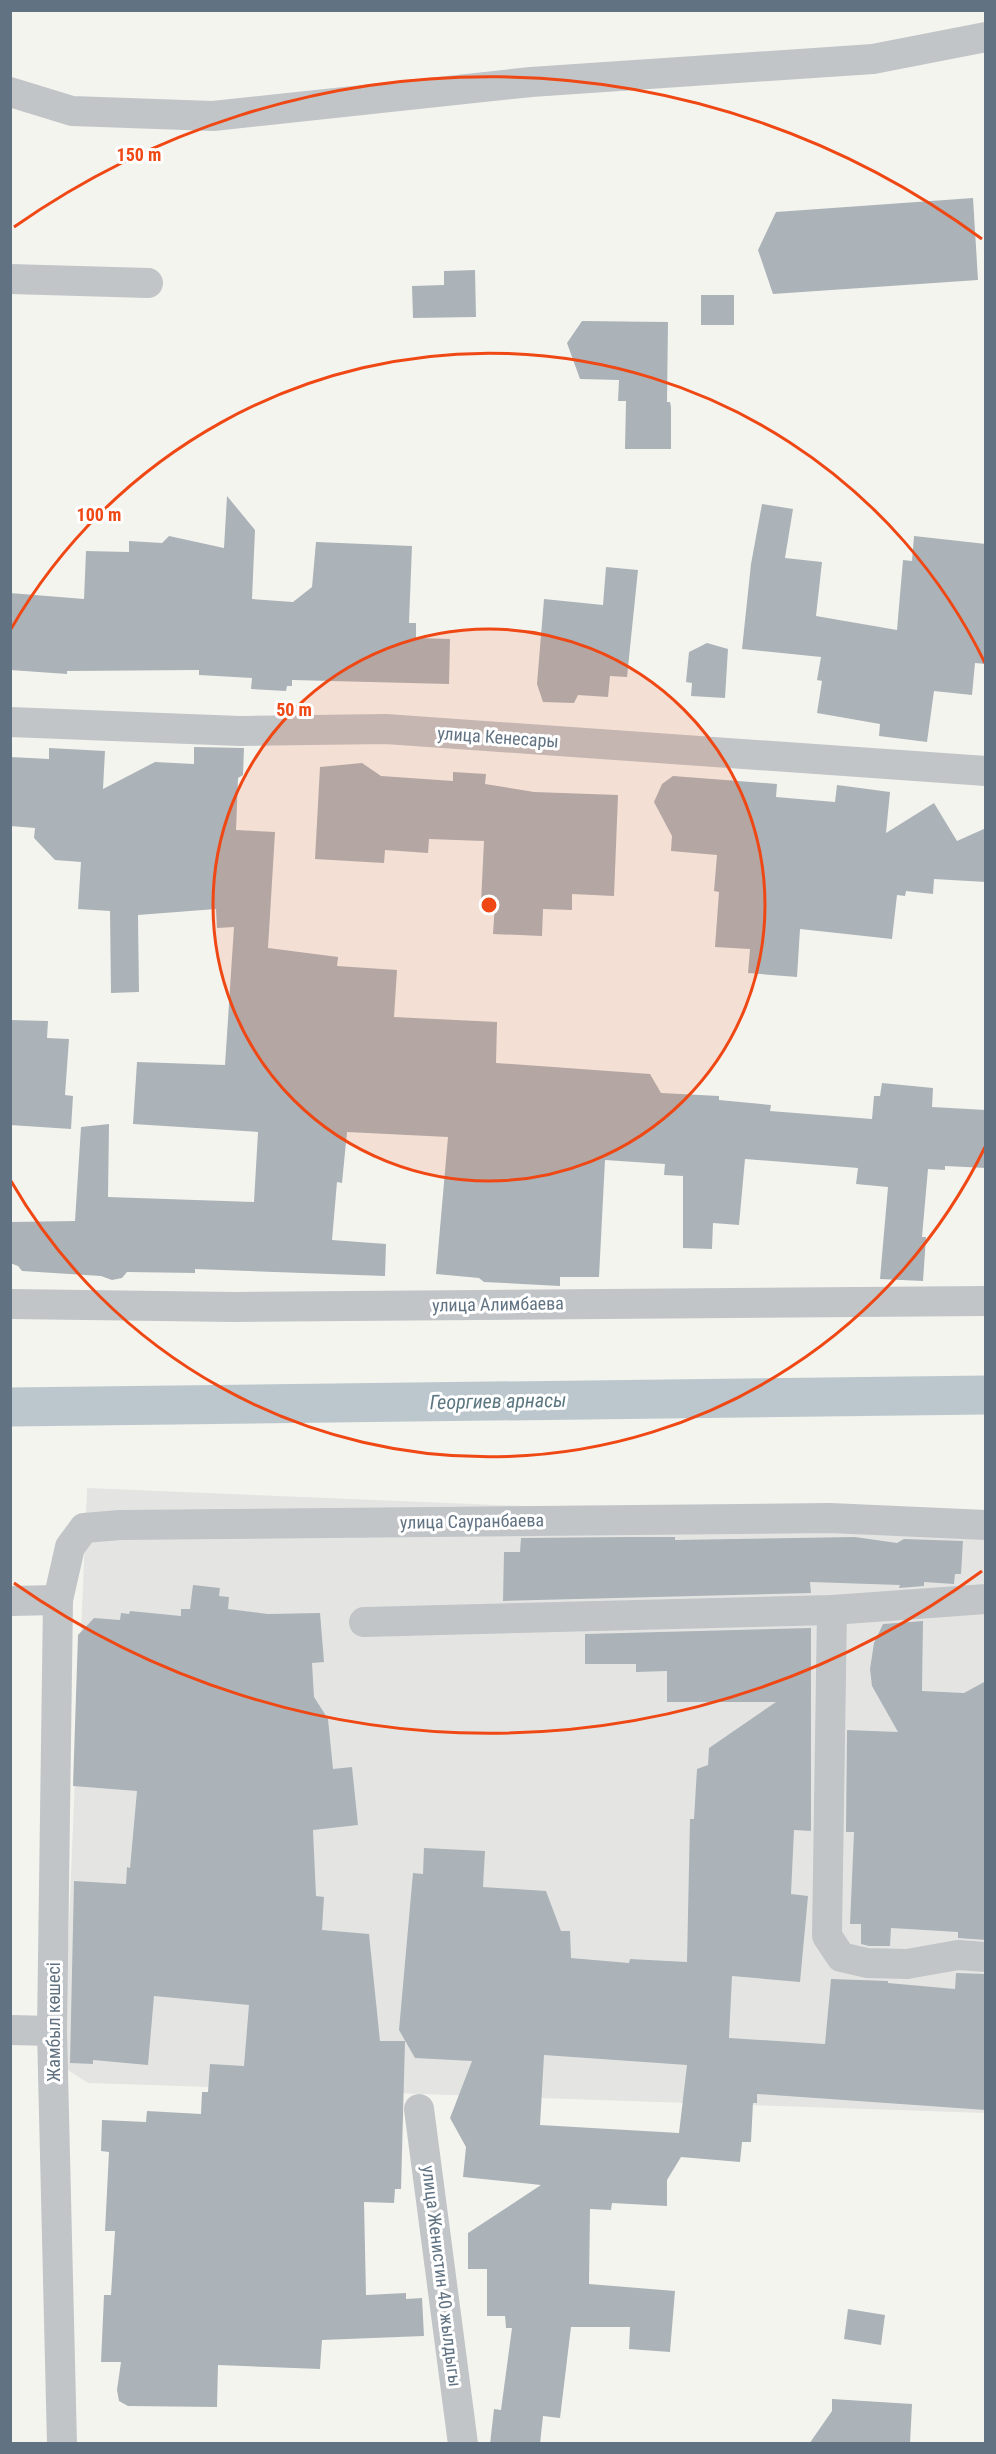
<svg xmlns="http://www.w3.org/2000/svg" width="996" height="2454" font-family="'Roboto Condensed',sans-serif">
<rect width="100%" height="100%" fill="#f4f4ef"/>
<polygon fill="#e4e5e3" points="87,1488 985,1525 985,2113 88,2083 63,2067"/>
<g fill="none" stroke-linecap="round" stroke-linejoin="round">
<polyline stroke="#bbc7cc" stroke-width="39" points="10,1407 986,1395"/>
</g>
<g fill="#abb3b8" fill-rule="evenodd">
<polygon points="973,198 978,280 773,294 758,250 776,212"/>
<polygon points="475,270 476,317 413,318 412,286 444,285 444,271"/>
<rect x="701" y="295" width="33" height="30"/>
<polygon points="582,321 668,322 667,402 670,402 671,407 671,449 625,449 626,401 618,401 619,380 580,379 567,343"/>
<polygon points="227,496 255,530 252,599 293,602 312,587 316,542 412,546 409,623 416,623 416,638 450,639 449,684 292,680 292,686 287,686 286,691 251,689 252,678 199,675 199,670 67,671 67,674 10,670 10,593 84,599 86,551 129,552 129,541 162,543 169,536 224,548"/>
<polygon points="762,504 793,509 785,558 822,562 816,616 897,630 903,560 912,561 914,536 986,544 986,664 975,663 972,695 934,691 927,742 879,736 880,724 817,713 822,681 817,680 821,657 742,649 751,564"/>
<polygon points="606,567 638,570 627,677 610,676 608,697 578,695 574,703 543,702 537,684 544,599 603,605"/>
<polygon points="707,643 728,649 725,698 691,696 692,683 686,682 689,652"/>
<polygon points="194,747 244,748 243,775 238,778 236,830 275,832 268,948 338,957 337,966 397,970 394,1017 497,1022 496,1063 650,1074 661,1093 719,1096 719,1100 771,1105 770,1111 872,1119 874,1096 880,1096 882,1083 933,1088 932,1107 986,1110 986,1168 945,1166 945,1170 928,1169 922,1237 926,1237 923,1281 880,1279 888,1187 856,1184 858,1168 745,1159 739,1225 713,1223 712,1249 683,1248 683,1176 664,1175 665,1164 605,1160 599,1277 560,1277 560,1286 484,1282 479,1278 436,1274 448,1137 347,1132 342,1183 337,1182 332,1240 386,1244 385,1276 195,1269 195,1273 127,1272 122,1278 112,1280 101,1276 22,1271 18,1266 10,1263 10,1222 75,1221 81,1127 109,1124 108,1197 254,1202 258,1132 133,1124 137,1062 225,1065 234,927 217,928 216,909 138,915 139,992 111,993 110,911 78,909 81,862 55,860 34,838 35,828 10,826 10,757 49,759 49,748 105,751 103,789 155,762 194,764"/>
<polygon points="362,763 381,776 453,781 453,772 486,774 485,784 534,792 618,795 614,896 572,894 572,910 543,909 542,936 493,934 495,904 481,903 484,841 429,839 428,853 385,850 384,863 315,859 320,767"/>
<polygon points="673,776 777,784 776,797 835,802 837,785 890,792 886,833 934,803 957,841 986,828 986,882 934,879 933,894 906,891 905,896 897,895 892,939 800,929 797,977 748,973 750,949 715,947 719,892 714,891 717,855 671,851 672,836 654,802 662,784"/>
<polygon points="10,1020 48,1021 47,1038 69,1039 65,1095 73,1096 71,1129 10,1125"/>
<polygon points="626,1537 675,1537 675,1540 855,1537 897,1543 904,1539 963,1541 961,1574 955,1574 954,1584 924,1582 924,1586 899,1588 900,1585 810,1582 811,1593 503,1601 504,1552 520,1552 521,1538"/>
<polygon points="193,1585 220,1588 219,1596 229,1597 228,1609 268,1614 320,1613 324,1662 312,1663 314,1697 328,1719 333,1769 352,1767 358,1825 313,1830 316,1896 324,1897 322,1930 369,1934 380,2041 405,2041 401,2189 395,2189 394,2203 364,2202 366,2295 406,2293 406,2299 422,2298 424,2336 322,2340 320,2369 218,2365 217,2407 128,2406 119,2401 117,2390 121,2362 101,2362 104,2295 111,2295 115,2231 105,2231 109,2152 101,2151 102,2120 146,2122 147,2111 201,2114 202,2092 208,2092 210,2064 244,2066 249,2005 154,1996 148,2065 93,2060 93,2064 70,2063 74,1881 126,1884 127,1867 130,1868 137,1791 73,1786 78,1635 94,1618 120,1620 121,1613 129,1614 130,1611 181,1616 181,1609 190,1609"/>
<polygon points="923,1621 922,1691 964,1693 986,1681 986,1940 958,1938 958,1932 891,1928 890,1946 869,1946 861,1944 861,1924 850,1924 854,1832 846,1832 847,1730 898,1732 872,1686 870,1669 874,1643 883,1624"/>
<path d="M811 1628V1831L794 1830 791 1894 808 1896 800 1982 732 1976 729 2038 825 2044 831 1979 888 1981V1983L955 1989 956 1973 986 1974V2110L757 2094V2103H753L751 2142H742L740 2162 681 2157 667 2180V2206L612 2203 611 2210 590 2209 589 2284 675 2291 670 2352 629 2349 630 2327H571L560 2418 543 2416 540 2444H490L494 2409 501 2410 512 2328H506L505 2316H487V2269H468V2233L541 2185 463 2177 466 2147 450 2118 472 2061 415 2058 399 2030 413 1873 423 1874 424 1848 485 1851 483 1887 546 1891 561 1931H570L571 1958 629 1963 630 1959 687 1962 690 1819H694L697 1769 708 1765 709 1748 776 1702H667V1671L636 1672V1664H585V1634ZM544 2055 687 2065 679 2133 540 2125Z"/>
<polygon points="848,2309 885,2315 881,2345 844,2339"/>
<polygon points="832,2399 912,2404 910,2444 809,2444 832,2411"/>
</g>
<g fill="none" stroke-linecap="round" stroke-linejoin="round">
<g stroke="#c1c5c8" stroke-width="30">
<polyline points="10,92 72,111 213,116 531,82 873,59 986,37"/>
<polyline points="10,279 148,283"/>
<polyline points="10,722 240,731 386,729 986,771"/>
<polyline points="10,1304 235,1307 986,1301"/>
<polyline points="10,1601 58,1600"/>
<polyline points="832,1610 827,1936 841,1957 867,1963 907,1964 958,1955 986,1957"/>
<polyline points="364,1622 832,1610 986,1599"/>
<polyline points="10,2030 52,2031"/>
<polyline points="419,2109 463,2444"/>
<polyline points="62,2444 52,2031 58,1600 70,1547 84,1528 120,1525 830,1518 986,1525"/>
</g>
</g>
<circle cx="489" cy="905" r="276" fill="#ef4814" fill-opacity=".12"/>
<g fill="none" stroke="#ef4814" stroke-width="3">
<circle cx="489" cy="905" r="276"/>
<path d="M985 1147A552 552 0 0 1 11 1181M11 629A552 552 0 0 1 985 663"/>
<path d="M982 1571A828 828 0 0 1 14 1583M14 227A828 828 0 0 1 982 239"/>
</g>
<g text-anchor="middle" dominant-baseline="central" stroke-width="6" stroke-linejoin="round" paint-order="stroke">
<g font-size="18" fill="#617383" stroke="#fff">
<text transform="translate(498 737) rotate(4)">улица Кенесары</text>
<text transform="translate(498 1304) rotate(-1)">улица Алимбаева</text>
<text transform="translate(472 1521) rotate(-1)">улица Сауранбаева</text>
<text transform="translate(53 2022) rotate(-90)">Жамбыл көшесі</text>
<text transform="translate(442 2276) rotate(83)">улица Женистин 40 жылдыгы</text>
</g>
<g font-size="20" font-style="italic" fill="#5c7780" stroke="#fff">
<text transform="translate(498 1401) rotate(-1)">Георгиев арнасы</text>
</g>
</g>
<circle cx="489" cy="905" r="9" fill="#ef4814" stroke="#fff" stroke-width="3"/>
<g font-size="18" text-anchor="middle" font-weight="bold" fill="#ef4814" stroke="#fff" stroke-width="6" stroke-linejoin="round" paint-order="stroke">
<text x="139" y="161">150 m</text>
<text x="99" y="521">100 m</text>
<text x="294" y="716">50 m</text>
</g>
<rect width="996" height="2454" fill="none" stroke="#617383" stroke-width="24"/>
</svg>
